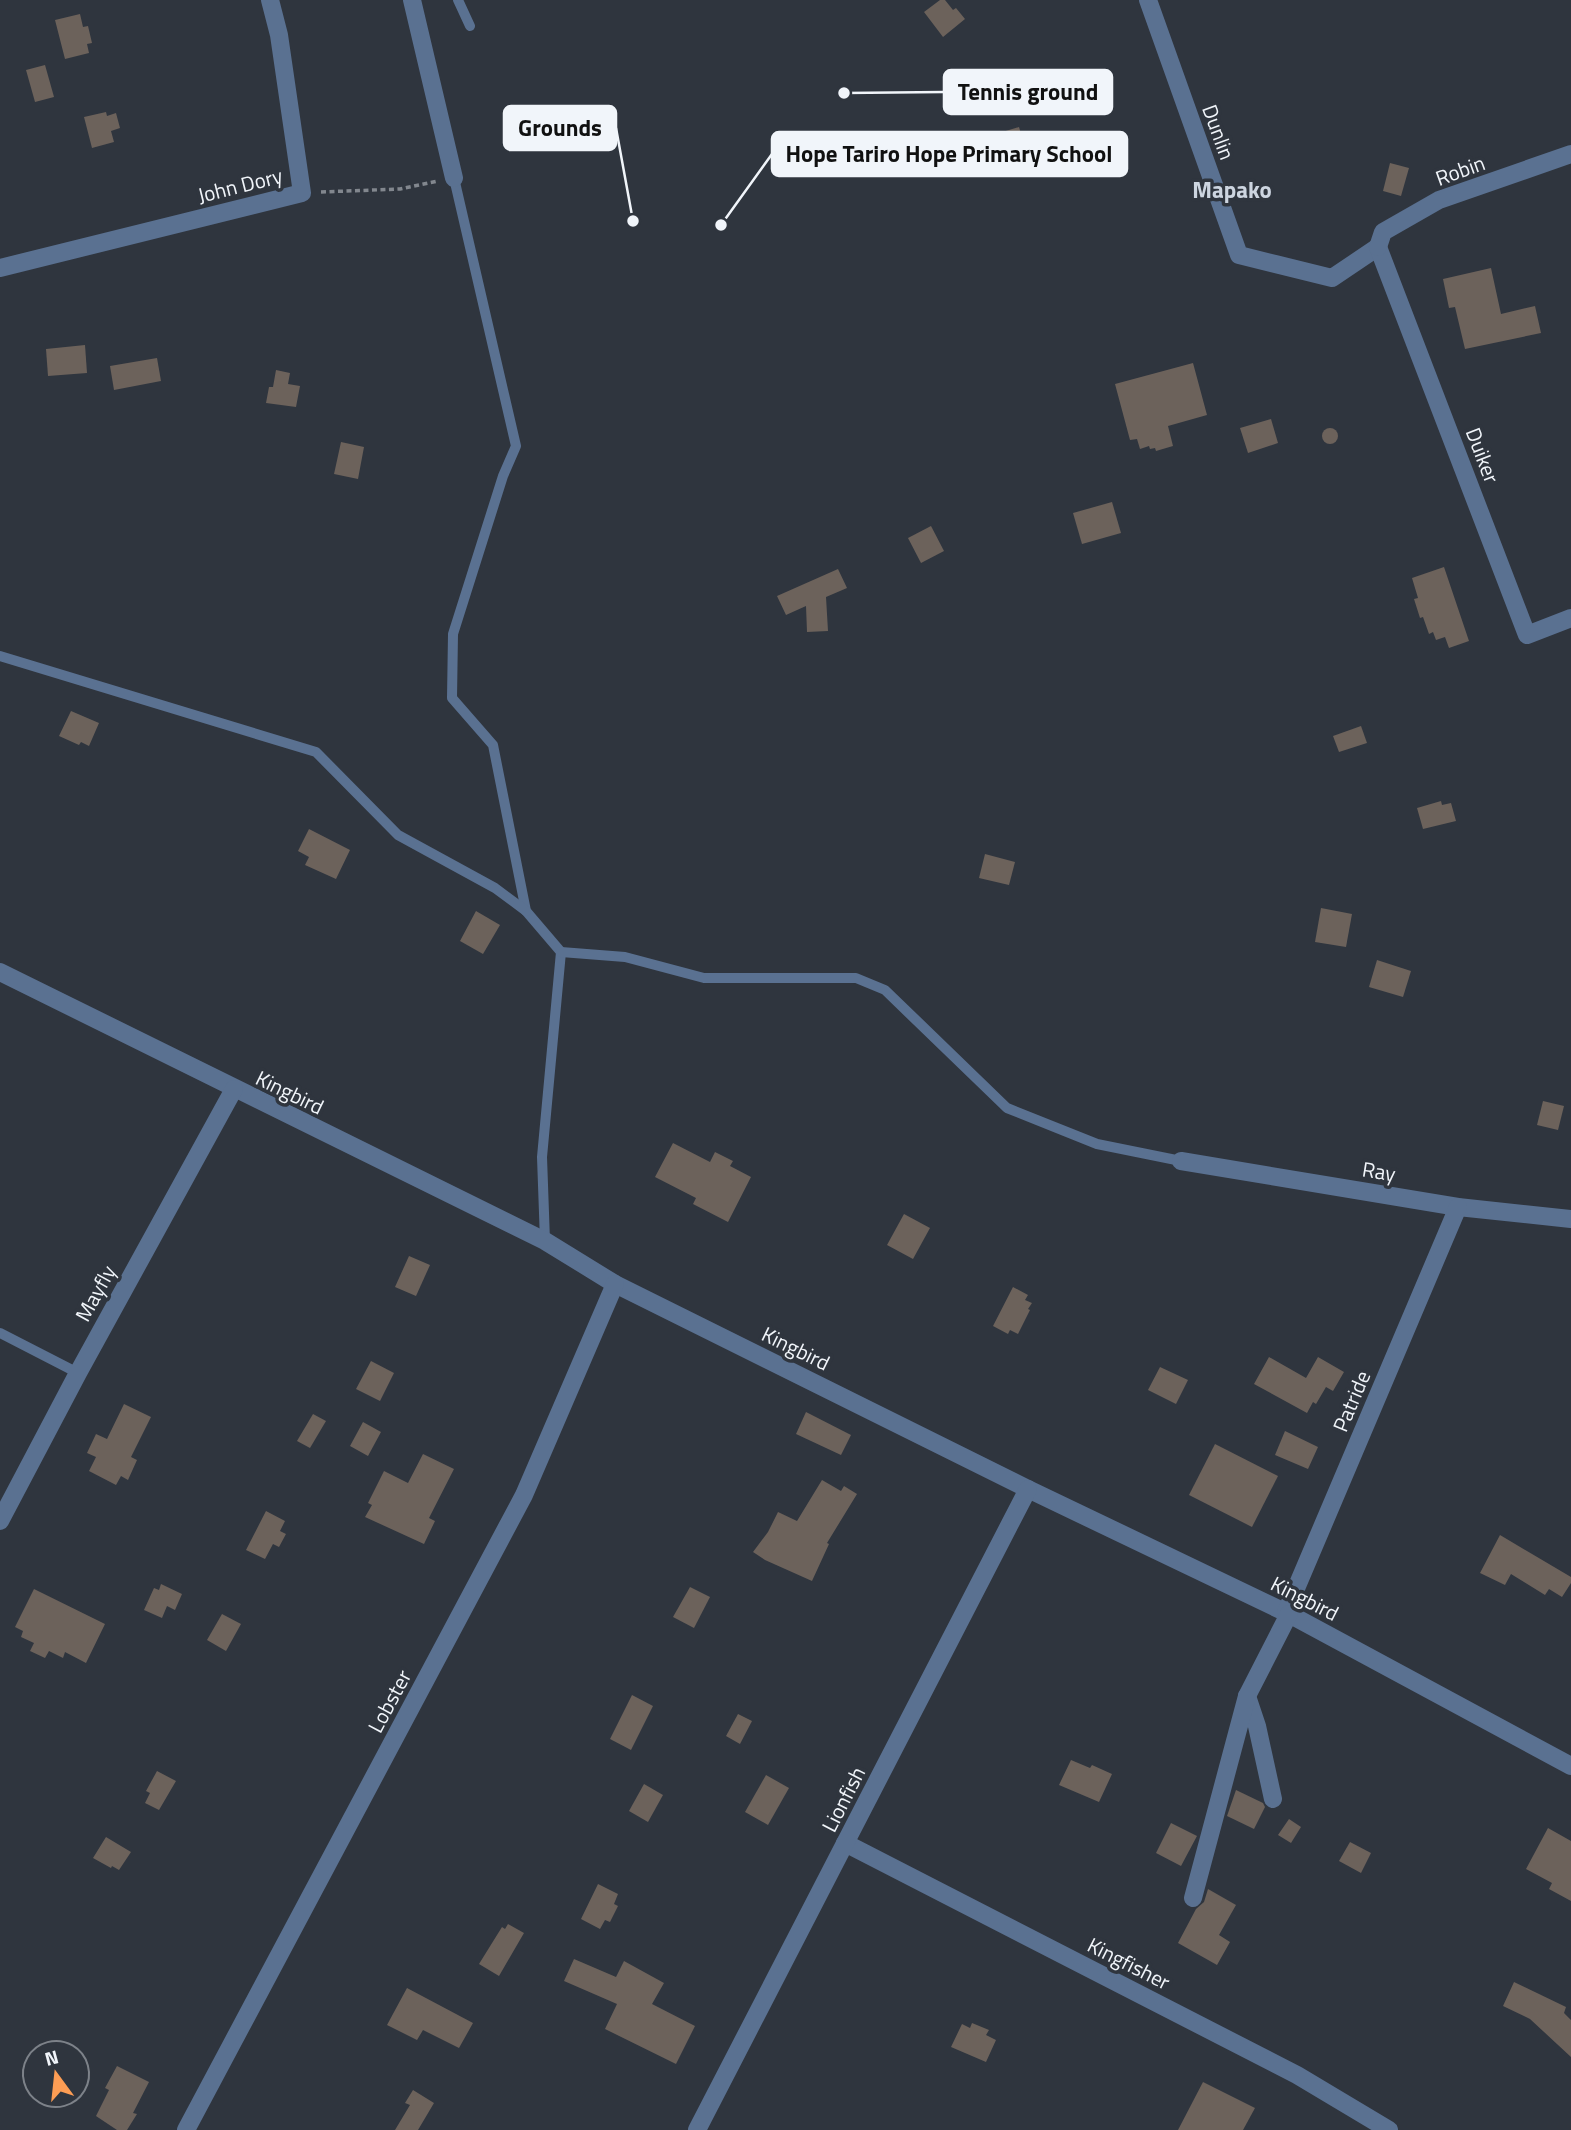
<svg xmlns="http://www.w3.org/2000/svg" width="1571" height="2130" font-family="'Titillium Web',sans-serif">
<rect width="100%" height="100%" fill="#2f353e"/>
<g fill="#6c625b">
<polygon points="940,0 945,0 953,10 956,8 965,19 943,37 924,12"/>
<polygon points="80,14 83,27 88,26 92,43 87,44 89,53 65,59 55,20"/>
<polygon points="45,65 54,97 35,102 26,70"/>
<polygon points="106,112 107,116 116,113 120,128 111,131 114,142 92,148 84,117"/>
<polygon points="1019,127 1027,154 1010,159 1009,155 993,159 986,137"/>
<polygon points="1390,163 1409,168 1401,196 1383,191"/>
<polygon points="1491,268 1501,314 1535,306 1541,333 1465,349 1455,307 1449,308 1443,279"/>
<polygon points="85,345 87,373 48,376 46,349"/>
<polygon points="157,358 161,381 114,390 110,366"/>
<polygon points="1193,363 1207,415 1168,426 1173,446 1156,451 1155,448 1150,449 1149,446 1140,449 1137,439 1130,440 1115,384"/>
<polygon points="276,370 290,373 288,384 300,386 296,407 266,403 269,387 273,387"/>
<polygon points="1271,419 1278,443 1248,453 1240,428"/>
<circle cx="1330" cy="436" r="8"/>
<polygon points="341,442 364,447 358,479 334,474"/>
<polygon points="1112,502 1121,533 1082,544 1073,513"/>
<polygon points="931,526 944,551 921,563 908,538"/>
<polygon points="1444,567 1469,641 1449,648 1445,637 1436,640 1433,632 1429,634 1423,617 1420,618 1414,599 1418,598 1412,578"/>
<polygon points="838,569 847,588 826,597 828,631 807,632 806,606 786,615 777,596"/>
<polygon points="71,711 99,723 89,746 81,742 79,745 59,736"/>
<polygon points="1361,726 1367,743 1339,752 1333,736"/>
<polygon points="1441,801 1442,805 1451,803 1456,821 1423,829 1417,808"/>
<polygon points="309,829 350,850 336,879 305,865 309,857 298,851"/>
<polygon points="985,854 1015,862 1009,885 979,878"/>
<polygon points="1321,908 1352,914 1346,947 1315,942"/>
<polygon points="476,911 500,925 483,954 460,941"/>
<polygon points="1377,960 1411,971 1403,997 1369,987"/>
<polygon points="1543,1101 1564,1106 1558,1130 1537,1125"/>
<polygon points="673,1143 710,1162 715,1152 733,1161 730,1166 751,1177 728,1222 693,1204 696,1198 655,1177"/>
<polygon points="904,1214 930,1228 913,1259 887,1245"/>
<polygon points="409,1256 430,1265 416,1296 395,1287"/>
<polygon points="1013,1287 1028,1295 1025,1300 1032,1303 1028,1309 1030,1310 1018,1334 1010,1330 1008,1334 993,1326"/>
<polygon points="1269,1357 1306,1378 1318,1357 1344,1372 1333,1391 1326,1387 1316,1404 1313,1402 1307,1413 1254,1384"/>
<polygon points="371,1361 394,1373 380,1401 356,1389"/>
<polygon points="1160,1367 1188,1380 1176,1404 1148,1390"/>
<polygon points="124,1404 151,1417 131,1457 137,1460 128,1480 121,1476 116,1485 89,1471 96,1457 87,1453 96,1434 107,1439"/>
<polygon points="806,1412 851,1435 841,1455 796,1434"/>
<polygon points="313,1414 326,1421 310,1448 297,1441"/>
<polygon points="363,1422 381,1432 368,1456 350,1446"/>
<polygon points="1285,1431 1318,1447 1308,1469 1275,1455"/>
<polygon points="1215,1444 1278,1476 1252,1527 1189,1495"/>
<polygon points="423,1454 454,1469 429,1518 435,1521 424,1544 365,1517 372,1505 368,1503 384,1471 408,1483"/>
<polygon points="822,1480 841,1491 844,1486 857,1494 827,1543 829,1544 812,1581 765,1560 753,1552 768,1532 778,1512 797,1521"/>
<polygon points="266,1511 285,1521 280,1531 286,1534 279,1547 273,1544 265,1559 246,1550"/>
<polygon points="1500,1535 1571,1577 1571,1583 1562,1597 1549,1589 1545,1595 1511,1574 1505,1585 1480,1573"/>
<polygon points="161,1584 182,1594 175,1610 167,1606 162,1618 144,1610 154,1588 159,1590"/>
<polygon points="690,1587 710,1597 694,1628 673,1617"/>
<polygon points="34,1589 105,1624 86,1663 65,1652 63,1658 49,1651 45,1658 30,1651 34,1643 21,1637 23,1631 15,1627"/>
<polygon points="222,1614 241,1624 226,1651 207,1640"/>
<polygon points="632,1695 653,1706 631,1750 610,1739"/>
<polygon points="738,1714 752,1721 740,1744 726,1736"/>
<polygon points="1071,1760 1090,1768 1092,1765 1112,1774 1099,1802 1059,1785"/>
<polygon points="157,1771 176,1781 159,1810 145,1803 150,1793 146,1791"/>
<polygon points="766,1775 789,1788 768,1825 745,1812"/>
<polygon points="644,1784 663,1795 648,1822 629,1811"/>
<polygon points="1236,1790 1263,1803 1265,1807 1254,1829 1227,1816"/>
<polygon points="1289,1819 1301,1827 1291,1843 1278,1835"/>
<polygon points="1171,1823 1197,1836 1181,1866 1156,1853"/>
<polygon points="1548,1828 1571,1841 1571,1901 1549,1889 1552,1883 1526,1869"/>
<polygon points="106,1837 131,1852 119,1870 112,1866 111,1868 93,1858"/>
<polygon points="1350,1842 1371,1853 1361,1873 1339,1861"/>
<polygon points="598,1884 618,1894 614,1904 618,1906 610,1922 605,1920 600,1929 581,1919"/>
<polygon points="1208,1889 1236,1905 1219,1935 1230,1942 1217,1965 1178,1943 1196,1909 1204,1902"/>
<polygon points="508,1924 524,1933 499,1976 479,1964 502,1927 505,1929"/>
<polygon points="574,1959 616,1977 624,1961 664,1983 652,2004 695,2026 676,2064 605,2029 617,2004 564,1981"/>
<polygon points="1514,1982 1566,2007 1564,2013 1571,2020 1571,2057 1530,2019 1503,2006"/>
<polygon points="407,1988 473,2023 459,2048 423,2030 417,2040 387,2025"/>
<polygon points="972,2023 989,2030 986,2035 996,2040 986,2062 951,2047 962,2024 970,2028"/>
<polygon points="117,2066 149,2082 133,2113 137,2114 127,2130 117,2130 96,2116 109,2090 105,2088"/>
<polygon points="1203,2082 1255,2108 1243,2130 1178,2130"/>
<polygon points="413,2090 434,2103 418,2130 395,2130 410,2105 405,2103"/>
</g>
<g fill="none" stroke-linecap="round" stroke-linejoin="round">
<polyline stroke="#82878e" stroke-width="3.5" stroke-dasharray="5 3.5" stroke-linecap="butt" points="321,192 400,189 438,181"/>
<g stroke="#5a7191" stroke-width="10">
<polyline points="458,0 470,26"/>
<polyline points="454,178 516,446 503,476 453,634 452,698 493,745 526,911 561,952 542,1157 545,1241"/>
<polyline points="0,656 316,752 398,835 495,888 526,911"/>
<polyline points="561,952 625,957 704,978 856,978 885,990 1007,1108 1097,1144 1181,1161"/>
<polyline points="0,1333 78,1373"/>
</g>
<g stroke="#5a7191" stroke-width="18">
<polyline points="412,0 454,178"/>
<polyline points="1148,0 1239,255 1332,278 1378,247"/>
<polyline points="1378,247 1527,635 1571,618"/>
<polyline points="1378,247 1383,232 1439,200 1571,154"/>
<polyline points="0,268 302,193 279,35 270,0"/>
<polyline points="0,972 545,1241 615,1284 1028,1489 1289,1614 1571,1766"/>
<polyline points="1181,1161 1458,1207 1571,1219"/>
<polyline points="0,1521 78,1373 234,1089"/>
<polyline points="1286,1612 1458,1207"/>
<polyline points="1247,1696 1257,1726 1273,1799"/>
<polyline points="845,1843 1297,2075 1389,2130"/>
<polyline points="1193,1898 1247,1696 1289,1614"/>
<polyline points="186,2130 524,1495 615,1284"/>
<polyline points="697,2130 1028,1489"/>
</g>
</g>
<g text-anchor="middle" dominant-baseline="central" stroke-width="7" stroke-linejoin="round" paint-order="stroke">
<g font-size="21" fill="#f1f5fa" stroke="#2f353e">
<text transform="translate(1219 132) rotate(70)">Dunlin</text>
<text transform="translate(1460 170) rotate(-20)">Robin</text>
<text transform="translate(240 185) rotate(-14)">John Dory</text>
<text transform="translate(1483 455) rotate(69)">Duiker</text>
<text transform="translate(290 1092) rotate(26)">Kingbird</text>
<text transform="translate(1379 1171) rotate(9)">Ray</text>
<text transform="translate(95 1293) rotate(-61)">Mayfly</text>
<text transform="translate(796 1348) rotate(26)">Kingbird</text>
<text transform="translate(1351 1401) rotate(-67)">Patride</text>
<text transform="translate(1305 1598) rotate(27)">Kingbird</text>
<text transform="translate(389 1701) rotate(-62)">Lobster</text>
<text transform="translate(843 1799) rotate(-63)">Lionfish</text>
<text transform="translate(1129 1963) rotate(27)">Kingfisher</text>
</g>
<g font-size="23" font-weight="bold" fill="#cdd5e0" stroke="#2f353e">
<text x="1232" y="189">Mapako</text>
</g>
</g>
<path fill="none" stroke="#f1f5fa" stroke-width="2.5" d="M844 93L944 92M633 221L616 128M721 225L772 154"/>
<g fill="#f1f5fa" stroke="#2f353e" stroke-width="2.5">
<circle cx="844" cy="93" r="7"/>
<circle cx="633" cy="221" r="7"/>
<circle cx="721" cy="225" r="7"/>
</g>
<g fill="#f1f5fa" stroke="#f1f5fa" stroke-width="2.5">
<rect x="944" y="70" width="168" height="44" rx="7"/>
<rect x="504" y="106" width="112" height="44" rx="7"/>
<rect x="772" y="132" width="355" height="44" rx="7"/>
</g>
<g font-size="23" text-anchor="middle" font-weight="bold" fill="#111">
<text x="1028" y="100">Tennis ground</text>
<text x="560" y="136">Grounds</text>
<text x="949" y="162">Hope Tariro Hope Primary School</text>
</g>
<g transform="translate(56 2074) rotate(345)"><circle r="33" fill="#2f353e" stroke="#7d8289" stroke-width="2"/>
<path d="M0-5L12 26L0 18L-12 26Z" fill="#fd9d54"/>
<text y="-10" font-size="19" font-weight="bold" text-anchor="middle" fill="#f1f5fa">N</text>
</g>
</svg>
